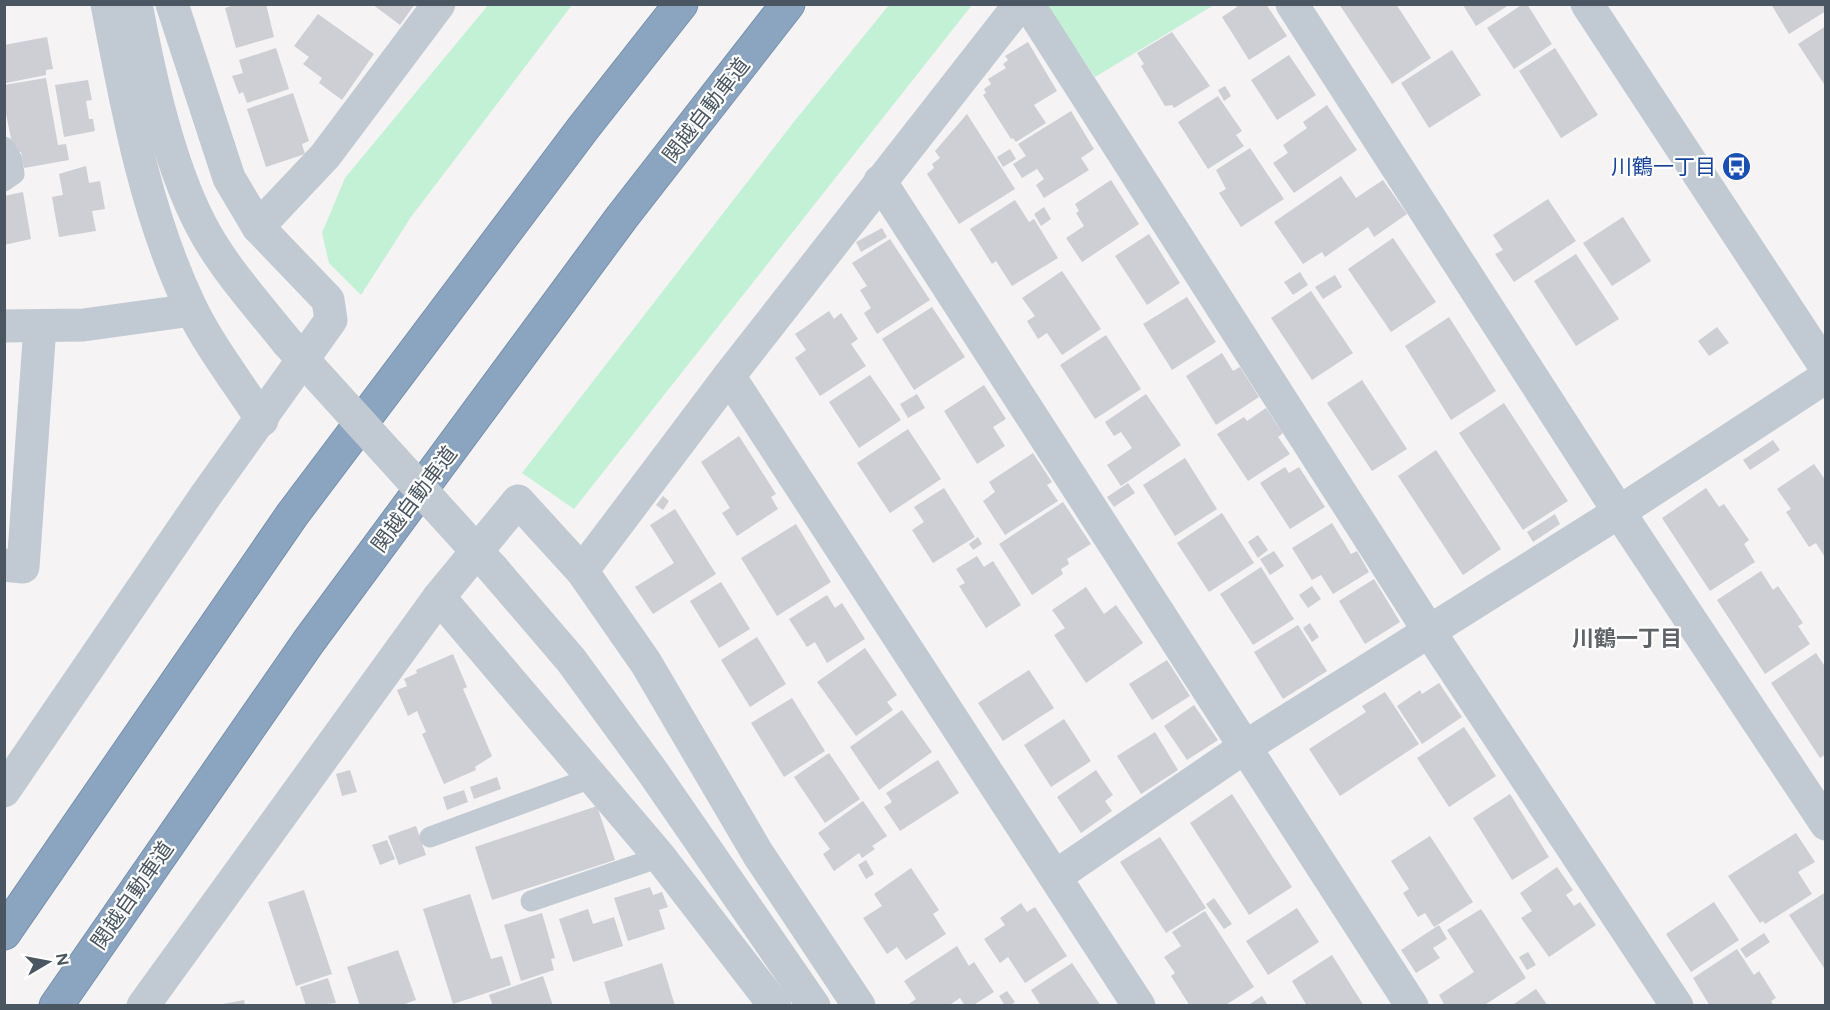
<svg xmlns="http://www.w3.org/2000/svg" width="1830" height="1010" font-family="Figtree,'Noto Sans JP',sans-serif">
<rect width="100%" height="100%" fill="#f5f3f3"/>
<g fill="#c3f1d5">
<polygon points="489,4 572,5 411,217 361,295 329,263 322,233 345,178"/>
<polygon points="889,5 972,5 574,509 522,473 793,123"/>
<polygon points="1049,5 1214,5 1095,77 1050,11"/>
</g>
<g fill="#cdcfd5">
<polygon points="237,4 266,4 274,37 236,48 225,8"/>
<polygon points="372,4 415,4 400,25"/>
<polygon points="1235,4 1266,4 1287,36 1249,60 1222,17 1237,7"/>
<polygon points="1339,4 1396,4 1431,58 1392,84"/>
<polygon points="1523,4 1527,4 1552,44 1514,69 1487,28"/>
<polygon points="1771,4 1826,4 1826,11 1789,34"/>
<polygon points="1463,5 1509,5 1476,26"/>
<polygon points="318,14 374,54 342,100 319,83 322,78 303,64 309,57 294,46"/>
<polygon points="1826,26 1826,87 1798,44"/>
<polygon points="1172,32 1210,86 1174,108 1172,105 1165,106 1141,66 1144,64 1137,53"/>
<polygon points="47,37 53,69 46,70 46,75 6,83 4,45"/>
<polygon points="1028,42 1057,91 1034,105 1046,123 1016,142 1013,138 1011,139 983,95 986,93 984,89 991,84 988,79 1006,68 1003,64 1008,60 1005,56"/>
<polygon points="276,48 289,89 247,103 243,92 239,94 232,76 243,73 239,60"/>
<polygon points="1555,48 1598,115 1561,138 1519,71"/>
<polygon points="1452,50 1481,95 1429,128 1401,83"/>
<polygon points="1289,55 1316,95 1277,120 1251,80"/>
<polygon points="46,78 58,145 66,144 69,160 24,168 21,152 14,153 4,104 4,85"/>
<polygon points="88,80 92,100 86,101 89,119 93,119 95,131 64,137 55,85"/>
<polygon points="1225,86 1231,96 1224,101 1218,90"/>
<polygon points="293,93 309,141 302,144 305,154 266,167 247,109"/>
<polygon points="1218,96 1242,131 1236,135 1244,146 1208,169 1178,122"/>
<polygon points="1327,105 1357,150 1294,193 1273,163 1288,153 1283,145 1307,128 1303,122"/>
<polygon points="1071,111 1094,149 1081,158 1089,170 1044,198 1036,185 1044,179 1037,169 1022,178 1013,164 1026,156 1018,144"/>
<polygon points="967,114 1015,189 959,224 927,174 934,168 932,164 940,158 935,151"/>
<polygon points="1250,148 1284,199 1241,227 1219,193 1226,189 1216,170"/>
<polygon points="1010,149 1016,159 1003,167 997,157"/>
<polygon points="86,166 89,183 100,181 105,209 92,211 96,231 59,237 52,197 63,195 59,174"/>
<polygon points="1341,176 1356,198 1383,180 1407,214 1374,237 1368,227 1325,257 1322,252 1303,264 1274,222"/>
<polygon points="1111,180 1139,224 1082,262 1066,238 1084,226 1076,213 1079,211 1075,204"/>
<polygon points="23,192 31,239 4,245 4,196"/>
<polygon points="1548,199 1576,241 1514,282 1495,254 1503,250 1493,235"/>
<polygon points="1015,200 1029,222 1034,219 1058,258 1012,286 996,261 992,264 970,229"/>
<polygon points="1044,207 1051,219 1041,226 1034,214"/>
<polygon points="1623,217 1651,261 1612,286 1583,243"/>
<polygon points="882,228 887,237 861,252 856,242"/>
<polygon points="1149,234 1180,283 1147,305 1115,256"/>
<polygon points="1393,238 1436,302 1391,332 1348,269"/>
<polygon points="890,239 930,300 877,334 864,313 871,308 860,290 867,286 852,263"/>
<polygon points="1576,254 1619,319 1576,346 1534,281"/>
<polygon points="1062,271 1101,329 1062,355 1047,333 1038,339 1027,321 1035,316 1022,298"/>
<polygon points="1300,272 1308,285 1293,295 1284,282"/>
<polygon points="1335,275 1342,287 1323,299 1315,287"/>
<polygon points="1311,291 1353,353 1312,380 1271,318"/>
<polygon points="1187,297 1216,342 1172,370 1143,324"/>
<polygon points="932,307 965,357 914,390 882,339"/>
<polygon points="829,311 834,319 841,313 858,339 851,344 866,366 820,396 795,358 806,350 795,334"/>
<polygon points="1449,317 1496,391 1451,420 1405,346"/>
<polygon points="1717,327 1729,343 1709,356 1698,341"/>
<polygon points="1106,335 1141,389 1095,419 1060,365"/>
<polygon points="1222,353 1233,371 1240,367 1259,397 1216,425 1186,376"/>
<polygon points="870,375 901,420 859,448 829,402"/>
<polygon points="1362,380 1407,449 1372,471 1327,403"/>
<polygon points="984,385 1006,419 993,427 1005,446 977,464 944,411"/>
<polygon points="917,394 925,408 908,418 900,404"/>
<polygon points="1146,394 1181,445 1121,486 1107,465 1132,448 1121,432 1114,436 1105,422"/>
<polygon points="1504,403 1568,501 1523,530 1459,433"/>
<polygon points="1266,408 1283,433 1278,437 1290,454 1248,481 1217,434 1244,417 1247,421"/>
<polygon points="908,429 941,479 890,513 857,463"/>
<polygon points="739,436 776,494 771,497 778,509 737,536 722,513 730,508 701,462"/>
<polygon points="1773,440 1780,450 1750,470 1743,460"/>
<polygon points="1436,450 1501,549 1463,575 1398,476"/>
<polygon points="1033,453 1052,482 1047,485 1058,501 1005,535 983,501 995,492 989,482"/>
<polygon points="1185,458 1217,509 1175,536 1143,485"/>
<polygon points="1814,464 1826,481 1826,559 1816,543 1809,547 1786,512 1791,509 1777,489"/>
<polygon points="1285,467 1289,473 1299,467 1325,507 1290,529 1260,483"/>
<polygon points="1128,483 1135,493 1114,507 1107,497"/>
<polygon points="944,488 975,537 933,563 912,530 924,522 914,507"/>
<polygon points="1706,488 1719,507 1724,504 1749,540 1744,544 1755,562 1710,591 1662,518"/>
<polygon points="663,496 669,501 663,510 656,505"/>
<polygon points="1063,502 1091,544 1067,559 1069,564 1061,569 1063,574 1032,595 999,544"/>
<polygon points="675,509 716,574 653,614 635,587 674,563 650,525"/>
<polygon points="1222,513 1254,563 1209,592 1177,543"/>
<polygon points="1555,514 1560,524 1533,542 1527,532"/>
<polygon points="1332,523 1351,554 1357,551 1369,572 1333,594 1321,575 1312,580 1292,548"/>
<polygon points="796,524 831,582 777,616 741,558"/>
<polygon points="1258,535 1268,550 1258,558 1248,542"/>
<polygon points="978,537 982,544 973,550 969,544"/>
<polygon points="1274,551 1284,566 1270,575 1260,559"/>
<polygon points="977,556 984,567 993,561 1021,605 986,628 959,586 965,583 956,569"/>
<polygon points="1261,567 1294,619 1253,645 1220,594"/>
<polygon points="1761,571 1773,590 1778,586 1803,623 1798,626 1810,644 1765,674 1717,600"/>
<polygon points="1374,579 1400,622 1365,644 1339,601"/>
<polygon points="721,582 750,629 719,648 690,601"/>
<polygon points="1312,586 1321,599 1308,608 1299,595"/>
<polygon points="1086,587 1104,614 1116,605 1143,643 1086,683 1054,635 1065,628 1052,610"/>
<polygon points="827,595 835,608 842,603 865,639 827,663 815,642 807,647 789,619"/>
<polygon points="1310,623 1319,637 1312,642 1303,628"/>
<polygon points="1298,625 1327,671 1283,699 1254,652"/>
<polygon points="757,637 786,684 750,707 721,660"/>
<polygon points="865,648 897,695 887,702 893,710 856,736 817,682"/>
<polygon points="1816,653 1826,668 1826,754 1820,758 1771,683"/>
<polygon points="453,654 467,687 463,689 492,756 475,767 476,770 444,784 422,734 426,732 417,711 408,716 397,690 407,686 404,679 417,673 416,670"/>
<polygon points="1167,660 1190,696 1152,720 1129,684"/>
<polygon points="1029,670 1054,708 1003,741 978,703"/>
<polygon points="1439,683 1462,717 1422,744 1397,706 1420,690 1422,694"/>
<polygon points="1385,692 1419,744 1340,796 1309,749 1366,712 1362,706"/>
<polygon points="792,698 825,751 784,777 751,723"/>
<polygon points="1194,705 1218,740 1187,760 1164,726"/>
<polygon points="902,710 932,752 879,790 850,747"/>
<polygon points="1064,719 1091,761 1051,787 1024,745"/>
<polygon points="1464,727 1496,776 1449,807 1417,758"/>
<polygon points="1155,732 1178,770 1141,794 1117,756"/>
<polygon points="829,753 860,799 825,823 794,777"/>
<polygon points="938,760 959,793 900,831 884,807 892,802 886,793"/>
<polygon points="350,770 357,792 342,796 336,774"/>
<polygon points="1096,770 1113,795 1105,801 1112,811 1081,833 1057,797"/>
<polygon points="497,777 501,789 474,799 470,787"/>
<polygon points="464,790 468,802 447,810 443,797"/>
<polygon points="1232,794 1292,887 1249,915 1190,823"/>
<polygon points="1510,794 1549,857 1512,880 1473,818"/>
<polygon points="863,801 887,836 872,846 875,849 862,858 859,853 834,871 823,854 830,849 818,833"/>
<polygon points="597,806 615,860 492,900 475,847"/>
<polygon points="416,826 426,855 399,865 388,836"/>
<polygon points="1796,833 1815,862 1798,872 1812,894 1765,924 1763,921 1760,923 1728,876"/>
<polygon points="1430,836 1473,902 1434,927 1425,913 1418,917 1403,893 1409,889 1391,861"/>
<polygon points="1160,837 1206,908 1166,933 1120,862"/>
<polygon points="387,840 395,859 380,865 372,845"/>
<polygon points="866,860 874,874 866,879 858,865"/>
<polygon points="1557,867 1573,890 1566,895 1574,906 1580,902 1596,925 1549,957 1521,918 1532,911 1520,893"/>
<polygon points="911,868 939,910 933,914 946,934 906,960 897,947 887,954 863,918 882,906 874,894"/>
<polygon points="650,887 653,895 662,892 668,907 659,910 665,929 628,941 614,898"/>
<polygon points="304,890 332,974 296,986 268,902"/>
<polygon points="1826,892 1826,971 1789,915"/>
<polygon points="470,894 491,959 502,956 511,985 453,1004 423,909"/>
<polygon points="1214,898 1232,924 1224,929 1206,904"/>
<polygon points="1714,902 1739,940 1691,972 1666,934"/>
<polygon points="1021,903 1027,912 1035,907 1067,956 1025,983 1008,957 1000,963 984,939 1005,925 1000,918"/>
<polygon points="1297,908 1319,942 1268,975 1246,941"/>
<polygon points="588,909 593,924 614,917 623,946 573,962 559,919"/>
<polygon points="1481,909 1526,978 1483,1006 1445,1006 1439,995 1474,972 1447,930"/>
<polygon points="1205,911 1254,987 1224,1006 1190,1006 1171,976 1175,973 1164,957 1181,946 1172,932"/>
<polygon points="542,913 555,958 551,959 554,970 521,981 504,925"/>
<polygon points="1439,925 1447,939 1433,948 1440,958 1416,973 1401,950"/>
<polygon points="1764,933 1770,942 1746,958 1740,949"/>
<polygon points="957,946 969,966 974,962 994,992 972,1006 965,1006 960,998 948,1006 906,1006 916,999 904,981"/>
<polygon points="1737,949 1754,975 1759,971 1776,998 1771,1001 1774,1006 1710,1006 1693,978"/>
<polygon points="398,950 416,1000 399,1006 360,1006 347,967"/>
<polygon points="1528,952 1536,965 1527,970 1519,957"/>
<polygon points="1332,955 1364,1006 1307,1006 1292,981"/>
<polygon points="662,963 675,1006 611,1006 604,982"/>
<polygon points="1072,963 1101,1006 1041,1006 1031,990"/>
<polygon points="543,976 553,1006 493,1006 489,995"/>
<polygon points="328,978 336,1003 306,1006 300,987"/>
<polygon points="1536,989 1548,1006 1511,1006"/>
<polygon points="1007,991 1015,1002 1009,1006 1005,1006 999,996"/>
<polygon points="1262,996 1268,1006 1247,1006"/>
<polygon points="244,1000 245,1006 223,1006 223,1004"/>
</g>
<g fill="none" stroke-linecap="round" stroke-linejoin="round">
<defs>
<g id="motorway">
<polyline points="4,933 292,515 584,127 681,4"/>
<polyline points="56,1006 309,641 622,217 788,4"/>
</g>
</defs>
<use href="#motorway" stroke="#7690ad" stroke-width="35"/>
<g stroke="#c1cad2" stroke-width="21">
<polyline points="4,147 12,160 14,174 4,181"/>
<polyline points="430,837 594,777"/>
<polyline points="531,901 660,857"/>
</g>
<g stroke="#c1cad2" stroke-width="33">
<path d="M107 4C127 108 145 212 191 308 210 347 239 384 262 420"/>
<path d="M136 4C150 77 170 172 207 236 229 274 260 308 287 342"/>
<polyline points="1028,4 1429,631 1677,1006"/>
<polyline points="1292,4 1619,512 1826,824"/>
<polyline points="880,181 1412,1006"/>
<polyline points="258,227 325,156 439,4"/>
<polyline points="4,326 83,325 192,310"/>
<polyline points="4,565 23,567 40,326"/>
<polyline points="493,569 571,660 652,771 814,1006"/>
<polyline points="582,571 729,376 1020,4"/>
<polyline points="439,597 660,857 775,1006"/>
<polyline points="4,791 206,495 331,320 328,300 258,227 229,178 172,4"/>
<polyline points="1056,876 1245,747 1619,512 1826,377"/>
<polyline points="143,1006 439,597 518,501 582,571 646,663 758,854 859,1006"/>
</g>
<g stroke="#c1cad2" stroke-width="33">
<polyline points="1587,4 1826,368"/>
<polyline points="729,376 1139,1006"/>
</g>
<use href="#motorway" stroke="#8ba5c1" stroke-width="33"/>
<polyline stroke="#c1cad2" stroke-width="33" points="287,342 493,569"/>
</g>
<defs>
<symbol id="bus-disc" viewBox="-11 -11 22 22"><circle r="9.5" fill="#1a4fb4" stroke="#fff"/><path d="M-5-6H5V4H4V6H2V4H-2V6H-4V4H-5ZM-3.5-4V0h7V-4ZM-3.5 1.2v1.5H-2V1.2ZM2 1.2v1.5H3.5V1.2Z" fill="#fff"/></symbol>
</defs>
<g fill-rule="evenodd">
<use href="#bus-disc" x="1720" y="150" width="33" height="33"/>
</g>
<g text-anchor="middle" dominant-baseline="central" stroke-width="4.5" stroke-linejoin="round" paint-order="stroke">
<g font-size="21" fill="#4a5661" stroke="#fff">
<text transform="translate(706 110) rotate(-52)">関越自動車道</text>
<text transform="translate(414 499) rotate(-53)">関越自動車道</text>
<text transform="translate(132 895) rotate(-55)">関越自動車道</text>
</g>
<g font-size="21" fill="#164399" stroke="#fff" text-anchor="end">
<text x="1716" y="166">川鶴一丁目</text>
</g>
<g font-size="22" font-weight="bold" fill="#5f6368" stroke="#fff">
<text x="1627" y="638">川鶴一丁目</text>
</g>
</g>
<rect width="1830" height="1010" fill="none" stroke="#4a5661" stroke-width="12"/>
<g transform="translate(48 962) rotate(80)" stroke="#ffffff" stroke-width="4.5" paint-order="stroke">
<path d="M0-4.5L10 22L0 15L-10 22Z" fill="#4a5661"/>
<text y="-9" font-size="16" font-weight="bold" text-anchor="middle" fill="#4a5661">N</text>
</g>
</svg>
